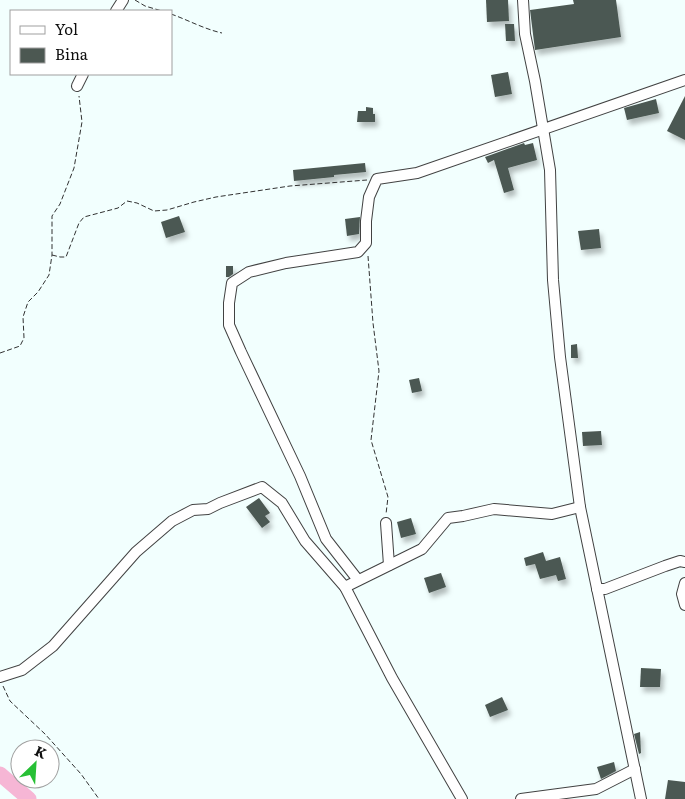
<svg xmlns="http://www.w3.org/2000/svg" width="685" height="799" font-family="Literata,serif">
<defs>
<filter id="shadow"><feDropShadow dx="3" dy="5" stdDeviation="2.5" flood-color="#0004"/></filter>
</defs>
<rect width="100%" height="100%" fill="#f2fffe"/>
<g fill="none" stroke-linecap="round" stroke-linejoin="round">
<polyline stroke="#f6b6d5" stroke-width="15" points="0,774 29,799"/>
</g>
<g fill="#4c5852" filter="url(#shadow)">
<polygon points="486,0 508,0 509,21 487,22"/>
<polygon points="573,0 616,0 621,37 535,50 530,10 574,4"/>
<polygon points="505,24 514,24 515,41 506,41"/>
<polygon points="508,72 512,94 495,97 491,75"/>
<polygon points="685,96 685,140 667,131"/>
<polygon points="656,99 659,113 627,120 624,108"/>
<polygon points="366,107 373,108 373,114 375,114 375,122 357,122 358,111 366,111"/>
<polygon points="524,143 525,145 533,143 537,160 508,168 514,190 504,193 494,160 488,163 485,157"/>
<polygon points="365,163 366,172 334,175 334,177 294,181 293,170"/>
<polygon points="179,216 185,232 166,238 161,222"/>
<polygon points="360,217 359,234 347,236 345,219"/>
<polygon points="599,229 601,248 581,250 578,231"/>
<polygon points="226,266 233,266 233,274 229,277 226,277"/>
<polygon points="577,344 578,358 571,358 571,345"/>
<polygon points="419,378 422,391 412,393 409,380"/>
<polygon points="601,431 602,445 583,446 582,432"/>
<polygon points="259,498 270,513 265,516 270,522 262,528 246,507"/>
<polygon points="411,518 416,534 401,538 397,522"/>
<polygon points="543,552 546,561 560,557 566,579 558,581 556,575 540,579 535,564 526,566 524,558"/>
<polygon points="441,573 446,587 429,593 424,578"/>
<polygon points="641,668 661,669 660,687 640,687"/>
<polygon points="502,697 508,710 490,717 485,705"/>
<polygon points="640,732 641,753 639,754 634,734"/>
<polygon points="614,762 616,771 601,779 597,767"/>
<polygon points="668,780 685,782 685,799 665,799"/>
</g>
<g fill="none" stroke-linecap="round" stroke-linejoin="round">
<defs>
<g id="street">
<polyline points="523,0 525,34 535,81 550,170 553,280 560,357 580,507 641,799"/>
<polyline points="116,11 123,0"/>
<polyline points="77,86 83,74"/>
<polyline points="386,523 389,565"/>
<polyline points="358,580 326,539 300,476 241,352 229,325 229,303 232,283 249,272 286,263 358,252 366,243 366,221 369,197 377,179 417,173 685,80"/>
<polyline points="685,583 682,594 685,605"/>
<polyline points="345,587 392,678 462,799"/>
<polyline points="597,589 605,589 665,566 680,561 685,562"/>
<polyline points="0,677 22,670 53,646 136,552 172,521 193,510 208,509 220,503 262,487 282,503 305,541 345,587 422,549 448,518 463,516 494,509 552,514 580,507"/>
<polyline points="521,799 596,789 635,769"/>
</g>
</defs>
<use href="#street" stroke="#424242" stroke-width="12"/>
<g stroke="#313131" stroke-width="1" stroke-dasharray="5 2.5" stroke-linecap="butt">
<polyline points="135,0 145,6 162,11"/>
<path d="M171 14C188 20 204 29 222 33"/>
<polyline points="52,255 60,257 66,257 79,223 84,217 118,208 127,201 137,203 154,211 167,210 194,202 216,197 290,186 367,180"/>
<polyline points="368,256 373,323 379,371 371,440 388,497 386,514"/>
<polyline points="0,353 20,346 24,338 23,317 28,302 38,292 49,275 52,255 52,216 60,204 74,168 82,122 79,96"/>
<polyline points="3,686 10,701 45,734 81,774 99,799"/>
</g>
<use href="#street" stroke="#fff" stroke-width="10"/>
</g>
<rect x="10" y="10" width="162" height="65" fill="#ffffff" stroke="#9f9f9f"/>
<rect x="20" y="26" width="25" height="8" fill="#ffffff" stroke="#9f9f9f"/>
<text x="55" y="35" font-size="15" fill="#0f0f0f">Yol</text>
<rect x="20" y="48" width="25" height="15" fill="#4c5852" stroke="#9f9f9f"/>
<text x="55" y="60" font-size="15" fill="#0f0f0f">Bina</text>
<g transform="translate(35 764) rotate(25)"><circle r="24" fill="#ffffff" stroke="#9f9f9f"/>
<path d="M0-4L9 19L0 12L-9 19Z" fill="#27c035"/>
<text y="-8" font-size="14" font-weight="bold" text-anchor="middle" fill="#0f0f0f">K</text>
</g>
</svg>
